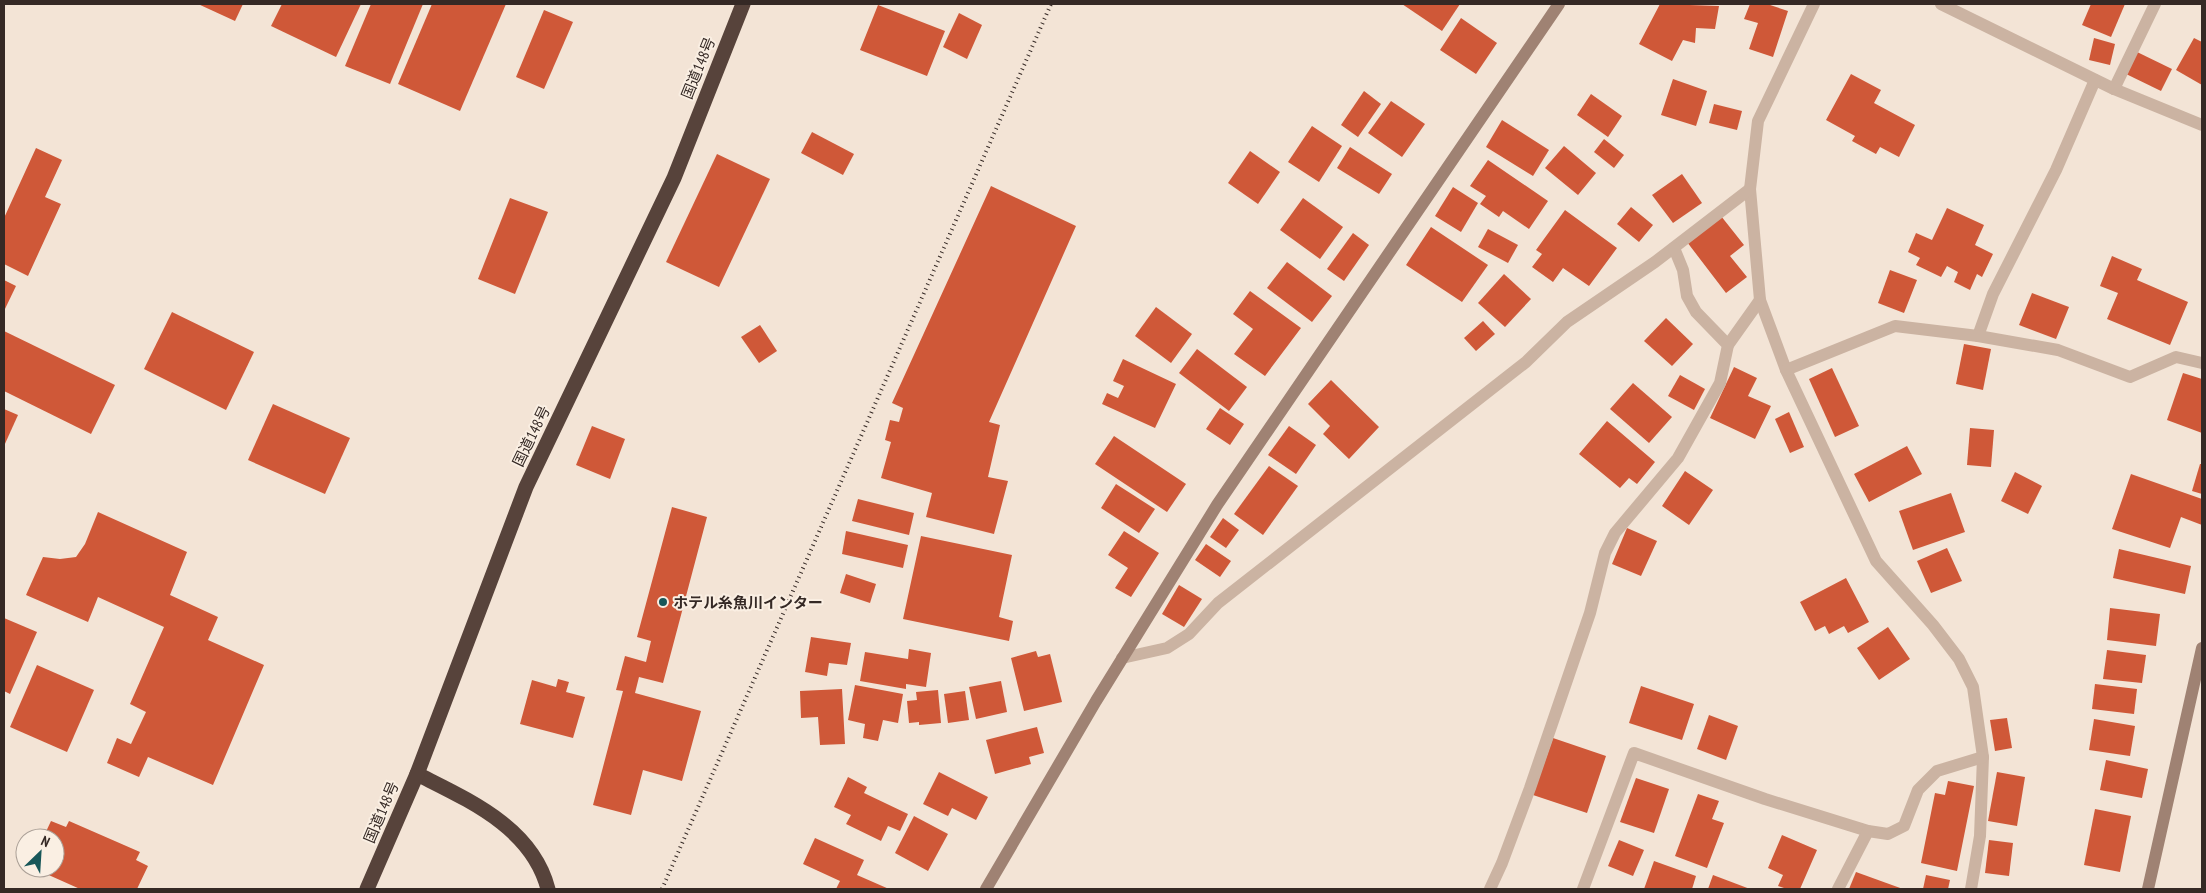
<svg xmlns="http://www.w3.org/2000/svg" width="2206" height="893" font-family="'PT Sans Narrow','Noto Sans JP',sans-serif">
<rect width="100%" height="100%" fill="#f3e4d6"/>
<g fill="#cf5838">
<polygon points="198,4 243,4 235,21"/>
<polygon points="282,4 361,4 336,57 271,26"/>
<polygon points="371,4 423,4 390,84 345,66"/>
<polygon points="432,4 506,4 460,111 398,84"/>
<polygon points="1402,4 1460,4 1442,31"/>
<polygon points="1660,4 1719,6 1715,29 1696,28 1695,43 1683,40 1672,61 1639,44"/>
<polygon points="1750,4 1767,4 1788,11 1773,57 1749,49 1758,23 1744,19"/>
<polygon points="2091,4 2125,4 2111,37 2082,25"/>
<polygon points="878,5 945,31 927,76 860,50"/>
<polygon points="544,10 573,22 544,89 516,77"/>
<polygon points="959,13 982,25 967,59 943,47"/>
<polygon points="1461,18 1497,43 1476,74 1440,50"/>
<polygon points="2094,38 2115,44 2110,65 2089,60"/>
<polygon points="2194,38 2202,42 2202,85 2176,70"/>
<polygon points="2135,51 2172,69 2161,91 2124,73"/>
<polygon points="1851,74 1881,90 1874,103 1915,125 1899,157 1880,147 1876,154 1852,141 1855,136 1826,120"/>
<polygon points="1673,79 1707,91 1696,126 1661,115"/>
<polygon points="1364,91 1381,104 1358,137 1341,125"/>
<polygon points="1591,94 1622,116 1608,137 1577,115"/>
<polygon points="1391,101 1425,124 1402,157 1368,133"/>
<polygon points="1714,104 1742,111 1737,130 1709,123"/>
<polygon points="1502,120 1549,150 1533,176 1486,147"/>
<polygon points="1312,126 1342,146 1319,182 1288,162"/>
<polygon points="812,132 854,154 843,175 801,153"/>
<polygon points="1604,139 1624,155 1614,168 1594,152"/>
<polygon points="1564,146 1596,173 1578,195 1545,168"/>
<polygon points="1350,147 1392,174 1379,194 1337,168"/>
<polygon points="36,148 62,160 45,197 61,204 28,276 4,264 4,218"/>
<polygon points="1250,151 1280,172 1258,204 1228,183"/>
<polygon points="717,154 770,179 719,287 666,262"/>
<polygon points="1488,160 1548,201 1529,229 1503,211 1499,217 1480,204 1486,196 1470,186"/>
<polygon points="1682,174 1702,203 1673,223 1652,195"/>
<polygon points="991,186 1076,226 989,422 1000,425 988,477 1008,481 994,534 926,517 932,493 881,478 891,442 885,440 890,420 899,422 903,408 892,403"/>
<polygon points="1453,187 1478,203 1461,232 1435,216"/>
<polygon points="510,198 548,212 515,294 478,279"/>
<polygon points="1303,198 1343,227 1320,259 1280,230"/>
<polygon points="1631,207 1653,225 1639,242 1617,224"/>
<polygon points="1947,208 1984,225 1975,245 1993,254 1982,277 1977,274 1970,290 1954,282 1958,272 1947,266 1941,277 1916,265 1920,258 1908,252 1916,233 1932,240"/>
<polygon points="1565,210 1617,248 1589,286 1563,268 1553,282 1532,267 1542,254 1536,250"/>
<polygon points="1721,216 1744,245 1730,256 1747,277 1726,293 1687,242"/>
<polygon points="1431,227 1488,265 1462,302 1406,265"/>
<polygon points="1488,229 1518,245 1508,263 1478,247"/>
<polygon points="1353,233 1369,245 1344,281 1327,269"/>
<polygon points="2112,256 2142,269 2137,280 2188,302 2170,345 2107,319 2118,293 2100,286"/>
<polygon points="1287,262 1332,296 1312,322 1267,288"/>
<polygon points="1890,270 1917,280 1904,313 1878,303"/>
<polygon points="1504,274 1531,299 1505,327 1478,303"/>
<polygon points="4,280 16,286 4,311"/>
<polygon points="1250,291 1301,328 1265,376 1234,354 1253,329 1233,314"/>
<polygon points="2032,293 2069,307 2056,339 2019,325"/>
<polygon points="1156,307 1192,334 1171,363 1135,336"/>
<polygon points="172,312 254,352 226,410 144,369"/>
<polygon points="1666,318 1693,344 1672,366 1644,341"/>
<polygon points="1483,321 1495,334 1476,351 1464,338"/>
<polygon points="760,325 777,351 759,363 741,337"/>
<polygon points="4,331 115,385 91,434 4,391"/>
<polygon points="1964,344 1991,349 1983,390 1956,384"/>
<polygon points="1197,349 1247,387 1229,411 1179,373"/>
<polygon points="1123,359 1176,384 1155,428 1102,404 1107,393 1118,398 1124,386 1113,381"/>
<polygon points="1734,367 1757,378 1748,396 1771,406 1755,439 1710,418"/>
<polygon points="1832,368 1859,426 1835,437 1809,379"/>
<polygon points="2183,373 2202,379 2202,433 2167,420"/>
<polygon points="1680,375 1705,389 1694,410 1668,396"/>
<polygon points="1331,380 1379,427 1349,459 1323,434 1330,426 1308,404"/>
<polygon points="1633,383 1672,417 1649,443 1610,409"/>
<polygon points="273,404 350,438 325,494 248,460"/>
<polygon points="1220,408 1244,424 1230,445 1206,429"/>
<polygon points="4,409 18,415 4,446"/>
<polygon points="1789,412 1804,447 1790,453 1775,419"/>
<polygon points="1607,421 1655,462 1637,484 1629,478 1620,488 1579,454"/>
<polygon points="592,426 625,439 610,479 576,465"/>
<polygon points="1289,426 1316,445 1296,474 1268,455"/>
<polygon points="1970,428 1994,430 1991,467 1967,465"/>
<polygon points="1114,436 1186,484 1167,512 1095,464"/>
<polygon points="1907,446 1922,474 1869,502 1854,474"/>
<polygon points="2200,464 2202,464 2202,494 2192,491"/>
<polygon points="1269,466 1298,486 1263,535 1234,514"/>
<polygon points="1685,471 1713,490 1689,525 1662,506"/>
<polygon points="2015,472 2042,486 2028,514 2001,501"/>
<polygon points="2131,474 2202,499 2202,525 2181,517 2170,548 2112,529"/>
<polygon points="1116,484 1155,509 1139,533 1101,508"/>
<polygon points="1951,493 1965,532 1913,550 1899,511"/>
<polygon points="858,499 914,513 909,535 852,521"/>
<polygon points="672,507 707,517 663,683 639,677 635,693 701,711 682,781 643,770 631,815 593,805 623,691 616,690 625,656 646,662 651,641 637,637"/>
<polygon points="98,512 187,552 170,595 218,617 208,640 264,665 213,785 148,757 139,777 107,763 117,738 131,744 146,712 130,704 164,627 98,597 88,622 26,595 43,557 60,559 76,557 85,544"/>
<polygon points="1223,518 1239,530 1226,548 1210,537"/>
<polygon points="1627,528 1657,541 1641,576 1612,564"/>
<polygon points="846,531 908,545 903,568 842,554"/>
<polygon points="1124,531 1159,553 1131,597 1115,588 1128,568 1108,555"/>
<polygon points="921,536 1012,555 999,617 1013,621 1009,641 903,619"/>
<polygon points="1206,544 1231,561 1220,577 1195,560"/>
<polygon points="1947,548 1962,581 1931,593 1917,561"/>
<polygon points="2119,549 2191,566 2185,594 2113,578"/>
<polygon points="846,574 876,584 870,603 840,593"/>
<polygon points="1846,578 1869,622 1848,633 1844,626 1829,634 1825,626 1815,631 1800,602"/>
<polygon points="1179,585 1202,599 1184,627 1162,614"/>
<polygon points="2110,608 2160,614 2156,646 2107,640"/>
<polygon points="4,618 37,632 10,694 4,691"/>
<polygon points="1888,627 1910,659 1879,680 1857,648"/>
<polygon points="811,637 851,643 847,665 829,663 827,676 805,672"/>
<polygon points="909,649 931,653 926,687 906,684 906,689 860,681 865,652 908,659"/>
<polygon points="2107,650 2146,655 2142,683 2103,679"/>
<polygon points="1036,651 1038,657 1050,654 1062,702 1024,711 1011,658"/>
<polygon points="37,665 94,690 67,752 10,727"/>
<polygon points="558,679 569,682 566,692 585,697 573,738 520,724 532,680 556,687"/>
<polygon points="1001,681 1007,712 976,719 969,687"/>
<polygon points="2095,684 2137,689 2134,714 2092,709"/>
<polygon points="855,685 903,694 898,723 883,720 878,741 863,738 865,724 848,720"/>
<polygon points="1641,686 1694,704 1682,740 1629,723"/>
<polygon points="842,689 845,744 820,745 818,717 801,718 800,691"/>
<polygon points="938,690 941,723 919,725 919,722 909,723 907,701 917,700 916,692"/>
<polygon points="965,691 969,720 948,723 944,694"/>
<polygon points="1709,715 1738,726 1726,760 1697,749"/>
<polygon points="2007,718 2012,748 1995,751 1990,720"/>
<polygon points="2094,719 2135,726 2130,756 2089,750"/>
<polygon points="1037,727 1044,753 1029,757 1031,764 995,774 986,740"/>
<polygon points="1553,738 1606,756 1587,813 1533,795"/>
<polygon points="2106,760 2148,769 2142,798 2100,790"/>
<polygon points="939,772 988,797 976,820 952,808 948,816 923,804"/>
<polygon points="1997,772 2025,777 2017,826 1988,821"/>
<polygon points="848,777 867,787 864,793 908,814 900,831 888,826 881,841 846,824 851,815 834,807"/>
<polygon points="1636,778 1669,789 1654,833 1620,822"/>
<polygon points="1948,781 1974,786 1957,871 1921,863 1935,793 1945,795"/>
<polygon points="1698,794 1719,801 1712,819 1724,823 1707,868 1675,856"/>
<polygon points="2095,809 2131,816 2120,872 2084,865"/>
<polygon points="914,816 948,834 928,871 895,853"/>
<polygon points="51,821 66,827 69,821 140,852 136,860 148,866 137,889 80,889 33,868 55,868 55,838 43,838"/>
<polygon points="1782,835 1817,850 1800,889 1787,889 1778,886 1783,875 1768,868"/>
<polygon points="815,838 864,860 857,875 889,889 836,889 840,881 803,864"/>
<polygon points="1619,840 1644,850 1633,876 1608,866"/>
<polygon points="1989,840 2013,843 2009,876 1985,873"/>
<polygon points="1654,861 1696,876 1692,889 1644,889"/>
<polygon points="1856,872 1903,889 1849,889"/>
<polygon points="1713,875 1750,889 1708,889"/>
<polygon points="1926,875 1950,880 1948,889 1923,889"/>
</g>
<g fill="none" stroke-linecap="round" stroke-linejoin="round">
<g stroke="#cbb3a2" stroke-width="12">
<polyline points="1814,4 1758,121 1750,189 1760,300 1786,370 1876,561 1933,625 1959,659 1973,687 1983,757 1980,836 1971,889"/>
<polyline points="1941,4 2114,89 2202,125"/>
<polyline points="2114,89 2155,4"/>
<polyline points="1978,336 1993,294 2056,170 2095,80"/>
<polyline points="1728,345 1760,300"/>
<polyline points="1786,370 1895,326 1978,336 2058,350 2130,377 2176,357 2202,363"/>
<polyline points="1122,658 1167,648 1189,634 1218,603 1526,362 1567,322 1655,262 1750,189"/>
<polyline points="1490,889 1502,863 1530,788 1590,613 1605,553 1615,533 1678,458 1720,383 1728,345 1696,312 1687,296 1683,270 1674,248"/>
<polyline points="1583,889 1634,753 1765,799 1868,831 1888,834 1904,826 1918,790 1937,771 1983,757"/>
<polyline points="1838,889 1868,831"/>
</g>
<g stroke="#9f8273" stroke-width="12">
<polyline points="986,889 1096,701 1217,505 1559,4"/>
<polyline points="2148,889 2202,648"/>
</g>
<g stroke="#57433b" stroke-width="15">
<path d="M417 774C468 800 532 827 548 889"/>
<polyline points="367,889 417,774 526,487 674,178 743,4"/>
</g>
<polyline stroke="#352925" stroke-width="4" stroke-dasharray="1 4" stroke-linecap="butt" points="662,889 1051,4"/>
</g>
<circle fill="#185759" stroke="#faefe3" stroke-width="2" cx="663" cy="602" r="5"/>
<g text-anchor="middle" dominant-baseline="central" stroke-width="4" stroke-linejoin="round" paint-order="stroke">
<g font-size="15" fill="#352925" stroke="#faefe3">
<text transform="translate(698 68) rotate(-68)">国道148号</text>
<text transform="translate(531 436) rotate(-64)">国道148号</text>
<text transform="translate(381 812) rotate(-67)">国道148号</text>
</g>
<g font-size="15" font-weight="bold" fill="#352925" stroke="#faefe3" text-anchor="start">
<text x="673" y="602">ホテル糸魚川インター</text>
</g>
</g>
<rect width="2206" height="893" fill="none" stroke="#352925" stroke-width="10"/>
<g transform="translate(40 853) rotate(25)"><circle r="24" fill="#faefe3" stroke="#aba097"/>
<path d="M0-4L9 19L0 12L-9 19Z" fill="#185759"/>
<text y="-8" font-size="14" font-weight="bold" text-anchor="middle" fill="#352925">N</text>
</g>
</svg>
